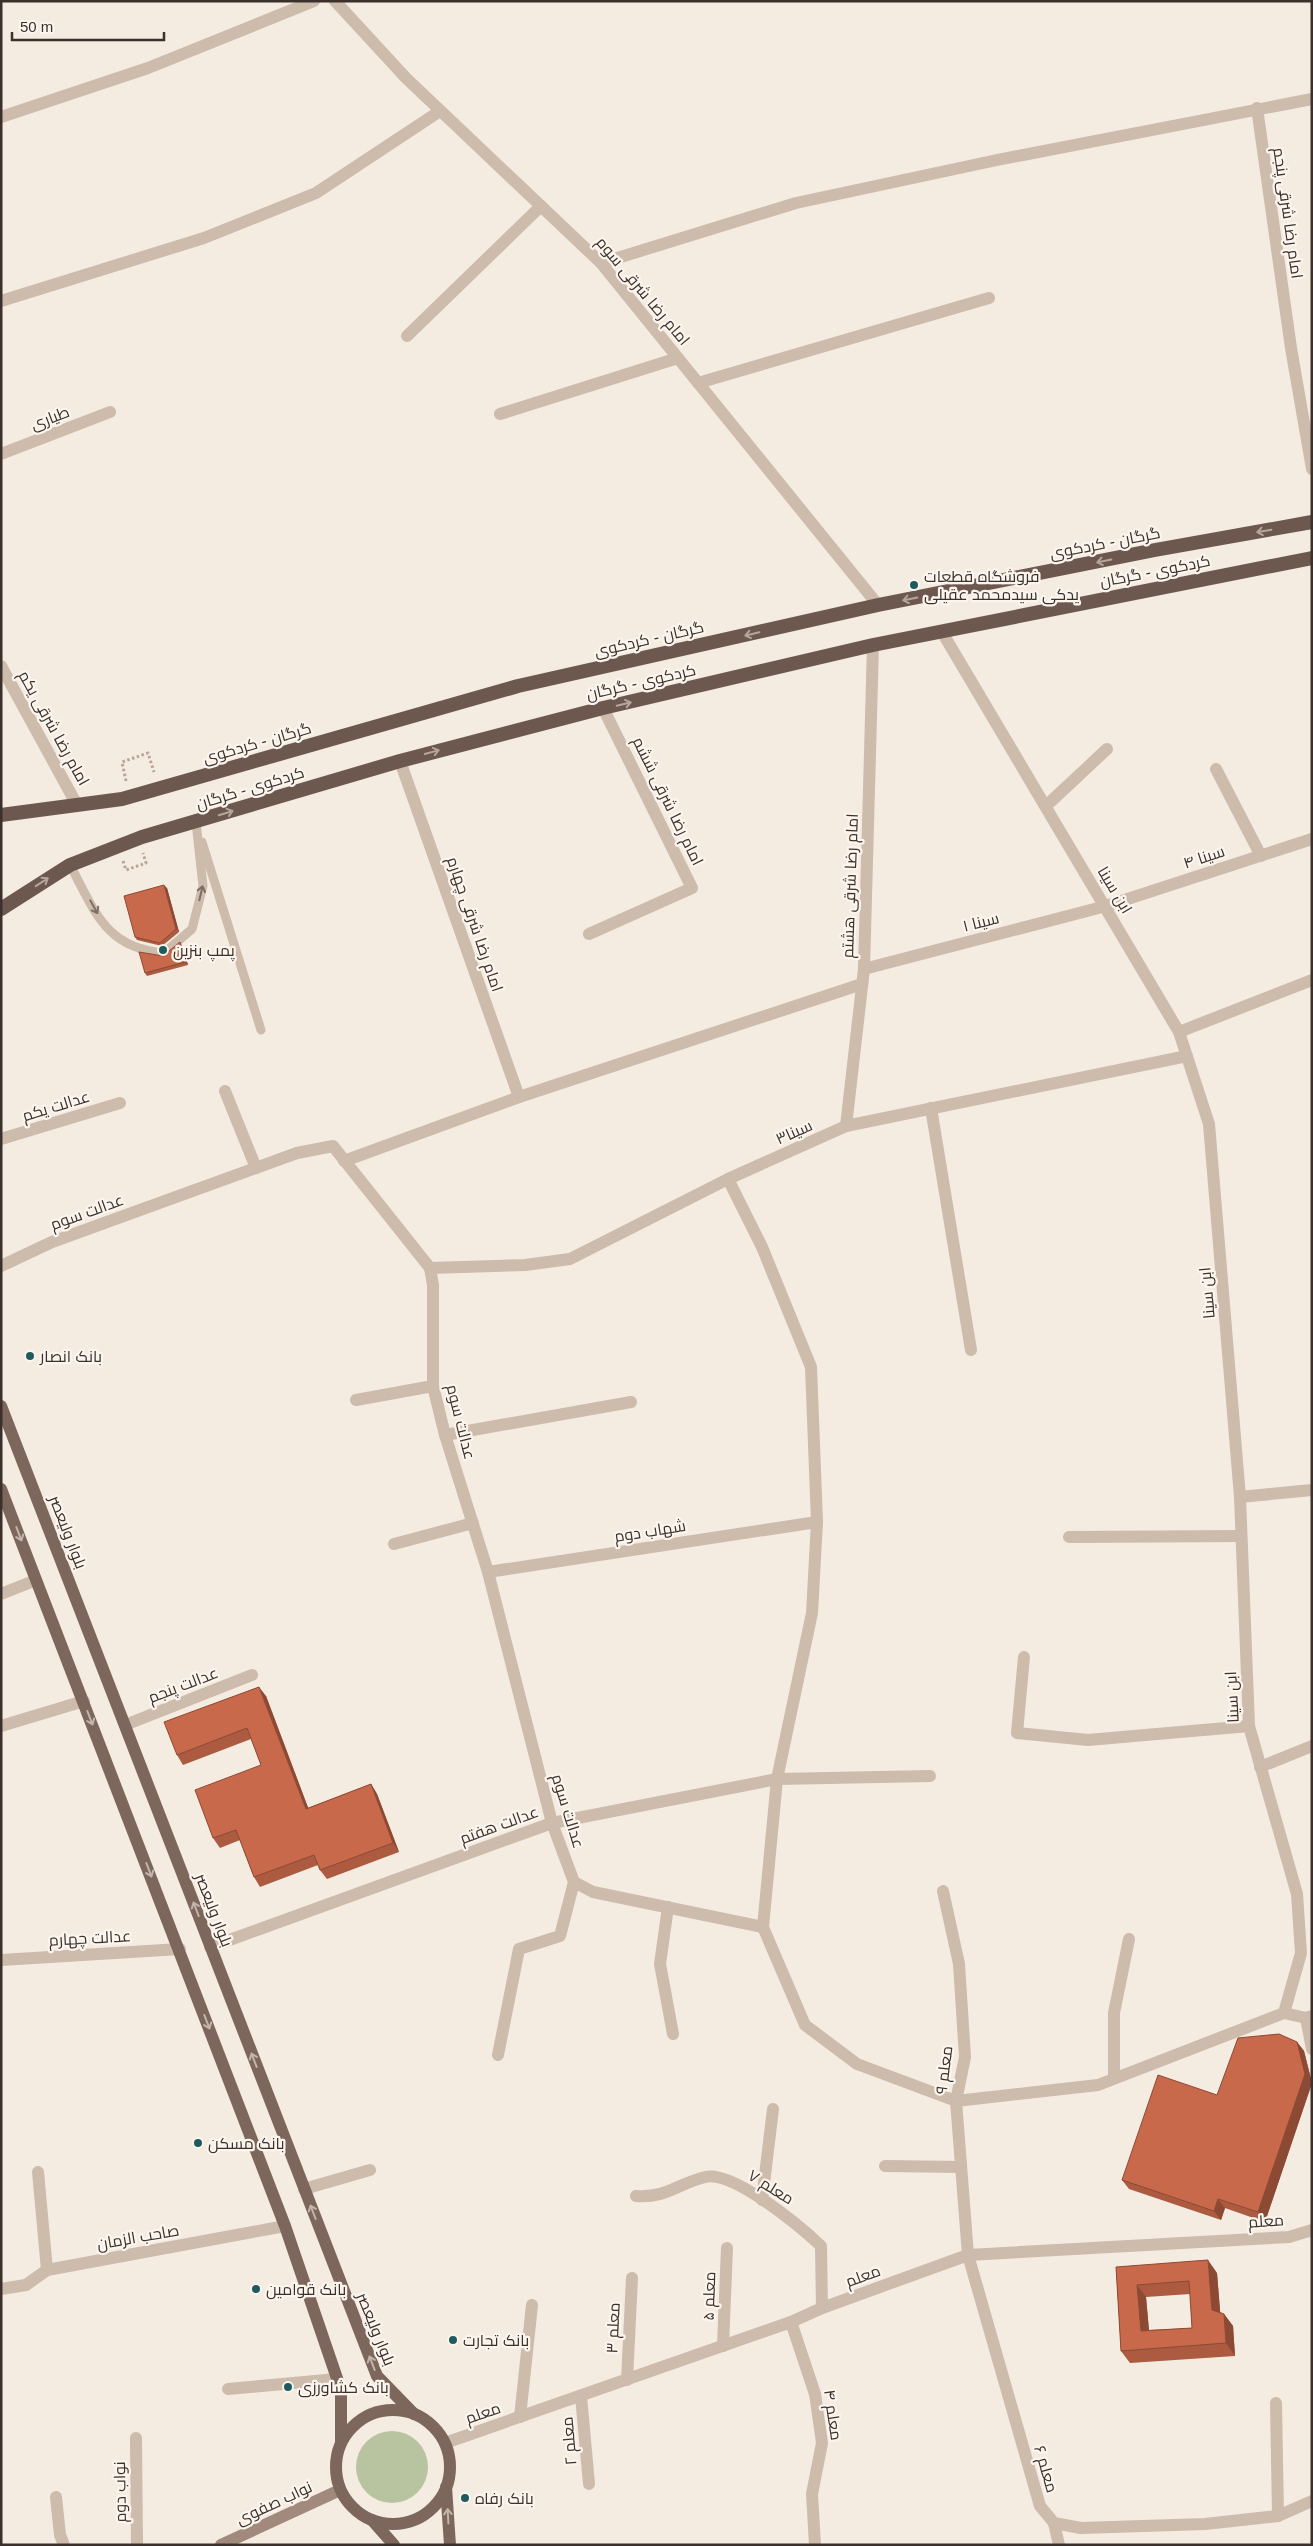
<svg xmlns="http://www.w3.org/2000/svg" width="1313" height="2546" font-family="Helvetica,Cairo,sans-serif">
<rect width="100%" height="100%" fill="#f4ebe1"/>
<circle fill="#b8c4a0" cx="392" cy="2467" r="36"/>
<g fill="none" stroke-linecap="round" stroke-linejoin="round">
<g stroke="#b9a596" stroke-width="3" stroke-dasharray="2.5 2.5" stroke-linecap="butt">
<polyline points="126,781 122,762 148,753 154,772"/>
<polyline points="123,861 126,870 146,863 143,853"/>
</g>
<g stroke="#cdbbac" stroke-width="9">
<polyline points="202,842 261,1030"/>
<path d="M70 865C95 911 105 948 164 953L192 929 203 886 196 822"/>
</g>
<g stroke="#cdbbac" stroke-width="12">
<polyline points="335,1 406,78 601,263 878,605"/>
<polyline points="1257,108 1291,348 1312,469"/>
<polyline points="1,117 148,68 314,1"/>
<polyline points="601,263 796,203 997,160 1312,99"/>
<polyline points="1,301 204,238 316,193 440,111"/>
<polyline points="407,336 541,206"/>
<polyline points="698,383 989,298"/>
<polyline points="500,414 678,358"/>
<polyline points="1,454 110,412"/>
<polyline points="1,666 77,805"/>
<polyline points="400,761 519,1097"/>
<polyline points="1216,769 1261,856"/>
<polyline points="1046,806 1107,749"/>
<polyline points="589,934 692,888 603,708"/>
<polyline points="864,969 1106,906 1312,839"/>
<polyline points="1179,1032 1312,980"/>
<polyline points="225,1091 256,1168"/>
<polyline points="931,1108 971,1350"/>
<polyline points="846,1126 864,969 873,645"/>
<polyline points="1,1139 120,1103"/>
<polyline points="344,1161 519,1097 862,984"/>
<polyline points="728,1179 762,1247 811,1367 817,1522 812,1613 777,1779 763,1927 805,2025 857,2064 956,2101 1098,2085 1284,2013 1306,2018 1312,2016"/>
<polyline points="1,1266 52,1242 297,1153 333,1146 430,1268 433,1285 433,1386 445,1435 488,1572 552,1823 574,1882 593,1892 763,1927"/>
<polyline points="430,1268 525,1265 570,1259 728,1179 846,1126 1187,1056"/>
<polyline points="356,1400 433,1386"/>
<polyline points="445,1435 631,1402"/>
<polyline points="1240,1497 1312,1490"/>
<polyline points="1069,1537 1241,1536"/>
<polyline points="394,1544 473,1523"/>
<polyline points="488,1572 817,1522"/>
<polyline points="1024,1657 1017,1733 1088,1740 1249,1726"/>
<polyline points="125,1725 252,1675"/>
<polyline points="1,1726 84,1701"/>
<polyline points="1260,1767 1312,1746"/>
<polyline points="943,1891 959,1964 965,2057 956,2101 968,2255 1040,2506 1054,2523 1081,2528 1205,2524 1278,2516 1312,2501"/>
<polyline points="668,1907 660,1964 673,2034"/>
<polyline points="210,1947 552,1823 777,1779 930,1776"/>
<polyline points="1,1960 180,1949"/>
<polyline points="1306,2018 1312,2049"/>
<polyline points="498,2055 519,1949 560,1936 574,1882"/>
<polyline points="1114,2078 1114,2013 1129,1939"/>
<polyline points="885,2166 961,2167"/>
<polyline points="38,2172 47,2270"/>
<polyline points="304,2189 370,2170"/>
<path d="M636 2196C667 2198 677 2184 705 2177 733 2170 801 2227 821 2246L822 2308"/>
<polyline points="762,2200 773,2109"/>
<polyline points="1,2289 26,2285 47,2270 285,2226"/>
<polyline points="791,2322 815,2394 822,2443 812,2494 815,2545"/>
<polyline points="723,2346 727,2248"/>
<polyline points="627,2380 632,2278"/>
<polyline points="228,2389 337,2379"/>
<polyline points="581,2396 589,2484"/>
<polyline points="1276,2403 1278,2516"/>
<polyline points="520,2417 532,2305"/>
<polyline points="136,2438 137,2545"/>
<polyline points="56,2497 60,2535 64,2545"/>
<polyline points="1054,2523 1059,2545"/>
</g>
<g stroke="#cdbbac" stroke-width="12">
<polyline points="942,632 1179,1032 1209,1124 1240,1497 1249,1726 1297,1894 1301,1953 1284,2013"/>
<polyline points="1,1594 36,1580"/>
<polyline points="445,2443 791,2322 822,2308 968,2255 1289,2237 1312,2230"/>
</g>
<polyline stroke="#a18a7d" stroke-width="12" points="221,2545 340,2490"/>
<g stroke="#7d675c" stroke-width="12">
<polyline points="1,1406 377,2376 414,2414"/>
<polyline points="1,1489 285,2226 341,2390 341,2442"/>
<circle cx="393" cy="2467" r="57"/>
<polyline points="446,2487 450,2545"/>
<polyline points="372,2520 394,2545"/>
</g>
<g stroke="#6c584f" stroke-width="14">
<polyline points="1,815 122,799 518,686 878,605 1155,550 1312,522"/>
<polyline points="1,909 70,865 142,837 400,761 603,708 873,645 1312,558"/>
</g>
</g>
<g fill="#ac5a40" fill-rule="evenodd">
<polygon points="167,888 179,932 162,946 137,940 135,937"/>
<polygon points="182,946 188,965 147,976 145,973 163,956"/>
<polygon points="266,1696 308,1808 371,1784 377,1794 399,1852 327,1879 320,1870 318,1865 260,1887 254,1877 240,1840 220,1848 213,1838 261,1765 251,1739 183,1765 177,1755"/>
<polygon points="1297,2042 1304,2051 1312,2083 1265,2222 1225,2208 1221,2220 1129,2189 1122,2180 1217,2095"/>
<path d="M1116 2267 1217 2273 1220 2312 1224 2314 1233 2326 1235 2356 1130 2363 1121 2351ZM1190 2294 1192 2328 1149 2330 1146 2297Z"/>
</g>
<g fill="#8c4a34">
<polygon points="164,885 167,888 179,932 176,929"/>
<polygon points="180,942 182,946 188,965 185,962"/>
<polygon points="259,1687 266,1696 312,1818 306,1809"/>
<polygon points="371,1784 377,1794 399,1852 393,1843"/>
<polygon points="1297,2042 1304,2051 1312,2083 1265,2222 1258,2212"/>
<polygon points="1218,2199 1225,2208 1221,2220 1214,2211"/>
<polygon points="1208,2260 1217,2273 1221,2322 1212,2310"/>
<polygon points="1137,2285 1146,2297 1150,2343 1141,2331"/>
<polygon points="1224,2314 1233,2326 1235,2356 1226,2343"/>
</g>
<g fill="#c8694b" stroke="#8c4a34" fill-rule="evenodd">
<polygon points="164,885 176,929 160,943 135,937 124,896"/>
<polygon points="180,942 185,962 145,973 139,952 163,956"/>
<polygon points="259,1687 306,1809 371,1784 393,1843 320,1870 314,1855 254,1877 236,1830 213,1838 195,1790 261,1765 247,1728 177,1755 164,1722"/>
<polygon points="1279,2034 1297,2042 1305,2074 1258,2212 1218,2199 1214,2211 1122,2180 1158,2075 1217,2095 1238,2038"/>
<path d="M1208 2260 1212 2310 1224 2314 1226 2343 1121 2351 1116 2267ZM1189 2281 1192 2328 1141 2331 1137 2285Z"/>
</g>
<defs><path id="oneway-shaft" d="M-6 0H5M1.5-3L5.5 0L1.5 3" fill="none" stroke-width="1.6" stroke-linecap="round" stroke-linejoin="round" transform="scale(1.25)"/></defs>
<g stroke="#b4a69e">
<use href="#oneway-shaft" transform="translate(1264 531) rotate(170)"/>
<use href="#oneway-shaft" transform="translate(1104 561) rotate(169)"/>
<use href="#oneway-shaft" transform="translate(910 599) rotate(169)"/>
<use href="#oneway-shaft" transform="translate(752 634) rotate(167)"/>
<use href="#oneway-shaft" transform="translate(624 704) rotate(-13)"/>
<use href="#oneway-shaft" transform="translate(432 752) rotate(-15)"/>
<use href="#oneway-shaft" transform="translate(226 813) rotate(-17)"/>
<use href="#oneway-shaft" transform="translate(42 882) rotate(-33)"/>
</g>
<g stroke="#7d6f65">
<use href="#oneway-shaft" transform="translate(201 893) rotate(-77)"/>
<use href="#oneway-shaft" transform="translate(94 907) rotate(61)"/>
</g>
<g stroke="#c2b5ac">
<use href="#oneway-shaft" transform="translate(19 1534) rotate(69)"/>
<use href="#oneway-shaft" transform="translate(90 1718) rotate(69)"/>
<use href="#oneway-shaft" transform="translate(149 1870) rotate(69)"/>
<use href="#oneway-shaft" transform="translate(196 1909) rotate(-111)"/>
<use href="#oneway-shaft" transform="translate(207 2022) rotate(69)"/>
<use href="#oneway-shaft" transform="translate(254 2060) rotate(-111)"/>
<use href="#oneway-shaft" transform="translate(313 2212) rotate(-111)"/>
<use href="#oneway-shaft" transform="translate(372 2363) rotate(-111)"/>
<use href="#oneway-shaft" transform="translate(448 2516) rotate(-93)"/>
</g>
<g fill="#1f5a5e" stroke="#fbf5ee" stroke-width="2">
<circle cx="914" cy="585" r="5"/>
<circle cx="163" cy="950" r="5"/>
<circle cx="30" cy="1356" r="5"/>
<circle cx="198" cy="2143" r="5"/>
<circle cx="256" cy="2289" r="5"/>
<circle cx="453" cy="2340" r="5"/>
<circle cx="288" cy="2387" r="5"/>
<circle cx="465" cy="2498" r="5"/>
</g>
<g text-anchor="middle" dominant-baseline="central" stroke-width="4.5" stroke-linejoin="round" paint-order="stroke">
<g font-size="16" fill="#3b302b" stroke="#fbf5ee">
<text transform="translate(1288 213) rotate(82)">امام رضا شرقی پنجم</text>
<text transform="translate(643 291) rotate(50)">امام رضا شرقی سوم</text>
<text transform="translate(50 418) rotate(-21)">طیاری</text>
<text transform="translate(1105 543) rotate(-11)">گرگان - کردکوی</text>
<text transform="translate(1155 571) rotate(-11)">کردکوی - گرگان</text>
<text transform="translate(649 639) rotate(-13)">گرگان - کردکوی</text>
<text transform="translate(641 682) rotate(-13)">کردکوی - گرگان</text>
<text transform="translate(54 728) rotate(61)">امام رضا شرقی یکم</text>
<text transform="translate(257 743) rotate(-16)">گرگان - کردکوی</text>
<text transform="translate(250 788) rotate(-17)">کردکوی - گرگان</text>
<text transform="translate(668 801) rotate(64)">امام رضا شرقی ششم</text>
<text transform="translate(1204 857) rotate(-18)">سینا ۴</text>
<text transform="translate(850 886) rotate(-88)">امام رضا شرقی هشتم</text>
<text transform="translate(1115 890) rotate(59)">ابن سینا</text>
<text transform="translate(981 922) rotate(-14)">سینا ۱</text>
<text transform="translate(475 924) rotate(71)">امام رضا شرقی چهارم</text>
<text transform="translate(56 1106) rotate(-17)">عدالت یکم</text>
<text transform="translate(794 1132) rotate(-24)">سینا۳</text>
<text transform="translate(87 1212) rotate(-20)">عدالت سوم</text>
<text transform="translate(1207 1293) rotate(-95)">ابن سینا</text>
<text transform="translate(461 1422) rotate(76)">عدالت سوم</text>
<text transform="translate(650 1531) rotate(-9)">شهاب دوم</text>
<text transform="translate(68 1532) rotate(69)">بلوار ولیعصر</text>
<text transform="translate(183 1685) rotate(-21)">عدالت پنجم</text>
<text transform="translate(1232 1697) rotate(-93)">ابن سینا</text>
<text transform="translate(568 1811) rotate(73)">عدالت سوم</text>
<text transform="translate(499 1825) rotate(-20)">عدالت هفتم</text>
<text transform="translate(214 1910) rotate(69)">بلوار ولیعصر</text>
<text transform="translate(90 1938) rotate(-3)">عدالت چهارم</text>
<text transform="translate(944 2070) rotate(-83)">معلم ۹</text>
<text transform="translate(771 2187) rotate(32)">معلم ۷</text>
<text transform="translate(1266 2221) rotate(-4)">معلم</text>
<text transform="translate(138 2237) rotate(-10)">صاحب الزمان</text>
<text transform="translate(863 2276) rotate(-20)">معلم</text>
<text transform="translate(709 2296) rotate(-88)">معلم ۵</text>
<text transform="translate(613 2328) rotate(-87)">معلم ۳</text>
<text transform="translate(376 2329) rotate(68)">بلوار ولیعصر</text>
<text transform="translate(483 2413) rotate(-19)">معلم</text>
<text transform="translate(833 2415) rotate(82)">معلم ۴</text>
<text transform="translate(569 2441) rotate(-95)">معلم ۲</text>
<text transform="translate(1046 2469) rotate(74)">معلم ۶</text>
<text transform="translate(120 2492) rotate(-91)">نواب دوم</text>
<text transform="translate(274 2503) rotate(-25)">نواب صفوی</text>
</g>
<g font-size="16" fill="#3b302b" stroke="#fbf5ee" text-anchor="start">
<text x="924" y="576">فروشگاه قطعات<tspan x="924" dy="18">یدکی سیدمحمد عقیلی</tspan></text>
<text x="173" y="950">پمپ بنزین</text>
<text x="40" y="1356">بانک انصار</text>
<text x="208" y="2143">بانک مسکن</text>
<text x="266" y="2289">بانک قوامین</text>
<text x="463" y="2340">بانک تجارت</text>
<text x="298" y="2387">بانک کشاورزی</text>
<text x="475" y="2498">بانک رفاه</text>
</g>
</g>
<rect width="1313" height="2546" fill="none" stroke="#3b302b" stroke-width="5"/>
<path d="M12 32v8h152v-8" fill="none" stroke="#3b302b" stroke-width="2.5"/>
<text x="20" y="32" font-size="15" fill="#3b302b" stroke="#fbf5ee" stroke-width="4" paint-order="stroke">50 m</text>
</svg>
